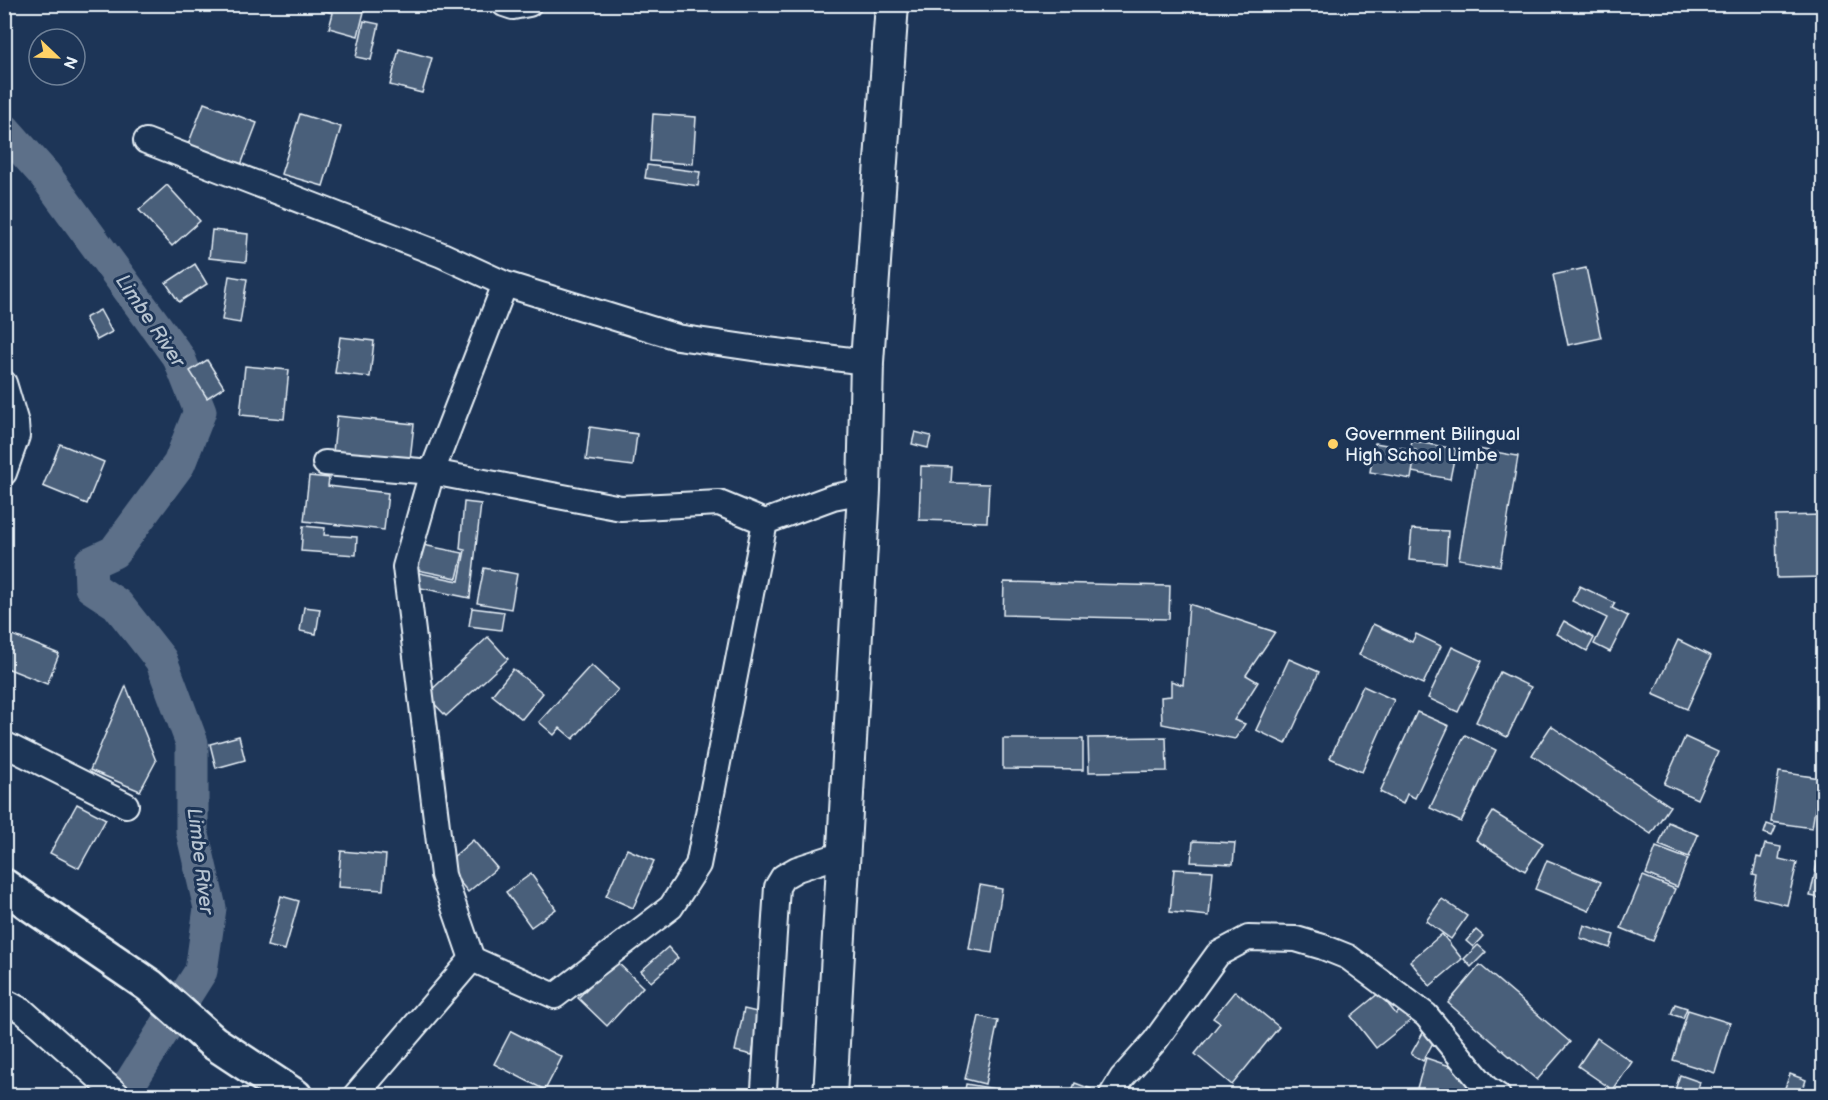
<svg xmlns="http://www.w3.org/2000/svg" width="1828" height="1100" font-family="'Balsamiq Sans',sans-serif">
<rect width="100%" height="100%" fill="#1d3557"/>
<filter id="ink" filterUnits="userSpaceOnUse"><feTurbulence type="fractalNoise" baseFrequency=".0167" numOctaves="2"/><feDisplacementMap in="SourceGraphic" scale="12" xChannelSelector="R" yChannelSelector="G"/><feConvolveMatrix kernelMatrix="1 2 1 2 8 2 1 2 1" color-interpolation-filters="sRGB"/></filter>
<g filter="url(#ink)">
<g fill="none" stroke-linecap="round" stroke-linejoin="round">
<polyline stroke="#5d7089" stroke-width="33" points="4,129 45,175 179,358 200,411 179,464 114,552 90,563 91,587 117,604 161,660 192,743 192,831 210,908 201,971 122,1096"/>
</g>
<g fill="#495e7a" stroke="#e8f1f8" stroke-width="1.5">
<polygon points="317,4 366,4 358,36 329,28 333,13 316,8"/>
<polygon points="661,4 696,4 696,7"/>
<polygon points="364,21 379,24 371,60 356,57"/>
<polygon points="399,49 432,58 422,93 390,85"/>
<polygon points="204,103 257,123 241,165 188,145"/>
<polygon points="300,114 341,127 323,186 281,174"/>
<polygon points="653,114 696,117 693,164 650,161"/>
<polygon points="647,165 700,172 698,186 645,178"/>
<polygon points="167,185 200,221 172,246 139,210"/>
<polygon points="212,230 248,234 246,262 209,258"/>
<polygon points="195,264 207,284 179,302 166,283"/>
<polygon points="1586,268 1601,338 1568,345 1553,275"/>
<polygon points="229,276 247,279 240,323 222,320"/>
<polygon points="100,310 112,332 97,340 85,318"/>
<polygon points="340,337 374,341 370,377 335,373"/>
<polygon points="207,360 224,387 207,398 190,371"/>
<polygon points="245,366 289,370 284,419 240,415"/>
<polygon points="337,416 414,424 410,460 333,452"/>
<polygon points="590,427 637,434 633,466 586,460"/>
<polygon points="915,432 931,436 928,448 912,444"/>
<polygon points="1412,441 1456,449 1450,479 1406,471"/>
<polygon points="1375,443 1416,450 1411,479 1370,472"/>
<polygon points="60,444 104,462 87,504 43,486"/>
<polygon points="1478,449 1518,456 1500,566 1459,559"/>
<polygon points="921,466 952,467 951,483 989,484 987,522 919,520"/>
<polygon points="309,476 329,478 328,486 388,493 384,530 304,521"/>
<polygon points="464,502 481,504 470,598 411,586 415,572 459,581 465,550 460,549"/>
<polygon points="1824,515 1824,577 1777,578 1776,516"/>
<polygon points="303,526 325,528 324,535 357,537 356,555 301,551"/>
<polygon points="1412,529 1448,531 1446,563 1409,560"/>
<polygon points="418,544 463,553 457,578 413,569"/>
<polygon points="484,568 517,574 511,609 477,603"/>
<polygon points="1004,582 1170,586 1169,619 1003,615"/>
<polygon points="1580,586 1615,603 1612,608 1628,616 1610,652 1594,644 1607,618 1572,601"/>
<polygon points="1189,604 1275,632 1246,675 1258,682 1234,720 1245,724 1235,739 1162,724 1161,697 1171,696 1171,681 1183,685"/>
<polygon points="304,607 320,609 316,634 300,631"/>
<polygon points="472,608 504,612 501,630 469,626"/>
<polygon points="1564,621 1594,638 1587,651 1557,634"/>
<polygon points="1373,624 1412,642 1416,634 1441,646 1423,684 1359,655"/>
<polygon points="10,634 59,654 47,684 4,667 4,647"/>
<polygon points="488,637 508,659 446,716 426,695"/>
<polygon points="1678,640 1711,656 1687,709 1653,694"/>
<polygon points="1452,647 1482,661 1458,712 1428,698"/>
<polygon points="1289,659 1319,672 1286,744 1256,730"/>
<polygon points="591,665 618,690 573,739 560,728 554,735 539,722"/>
<polygon points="513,669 543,693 522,719 492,695"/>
<polygon points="1500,672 1531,687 1507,737 1476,722"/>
<polygon points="126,686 156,761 140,791 90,770"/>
<polygon points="1363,686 1394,700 1362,772 1330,758"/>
<polygon points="1417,712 1449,726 1415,798 1407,794 1403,804 1380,792"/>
<polygon points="1551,726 1670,806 1651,834 1532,755"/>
<polygon points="1465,735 1496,750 1461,822 1430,808"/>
<polygon points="239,736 245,760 216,768 210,744"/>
<polygon points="1166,737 1167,771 1089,772 1088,738"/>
<polygon points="1685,737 1718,752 1697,799 1664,784"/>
<polygon points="1003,739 1083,739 1083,770 1003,769"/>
<polygon points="1779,772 1820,778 1812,828 1771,822"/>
<polygon points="77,804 106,819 79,868 50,853"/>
<polygon points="1493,812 1543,843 1525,871 1476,840"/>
<polygon points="1668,822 1698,835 1689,857 1659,845"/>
<polygon points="1767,824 1776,827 1772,836 1764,833"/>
<polygon points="473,840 497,868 468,892 445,864"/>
<polygon points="1193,841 1235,843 1233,864 1191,862"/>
<polygon points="1765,844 1781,847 1779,859 1797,863 1787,905 1753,897 1757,876 1753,875 1757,857 1761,858"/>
<polygon points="1656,847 1688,859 1677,887 1646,874"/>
<polygon points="627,849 654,861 633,908 606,896"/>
<polygon points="341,851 386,855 383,890 338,887"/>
<polygon points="1819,855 1824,856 1824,899 1810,896"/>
<polygon points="1547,860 1601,882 1589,911 1535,889"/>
<polygon points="1174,869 1213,871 1209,916 1170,912"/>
<polygon points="531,874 556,909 531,927 506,892"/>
<polygon points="1643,876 1675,889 1653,941 1621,928"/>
<polygon points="980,885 1002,889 992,953 969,949"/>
<polygon points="281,896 299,901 285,950 267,946"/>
<polygon points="1442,899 1467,916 1451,939 1426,921"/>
<polygon points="1584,925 1614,935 1610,948 1580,938"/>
<polygon points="1476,930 1483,936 1473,947 1466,941"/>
<polygon points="1442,934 1462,959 1430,986 1410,961"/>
<polygon points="1478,945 1486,952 1471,967 1464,959"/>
<polygon points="668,947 678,958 651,982 641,971"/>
<polygon points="615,960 643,987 607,1026 578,998"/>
<polygon points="1480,965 1570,1042 1537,1080 1448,1003"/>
<polygon points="1235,991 1279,1027 1232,1085 1195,1054 1220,1023 1213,1018"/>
<polygon points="1379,993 1396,1014 1407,1005 1416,1016 1376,1048 1351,1016"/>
<polygon points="1675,1004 1687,1008 1683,1018 1671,1014"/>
<polygon points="744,1009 761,1013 752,1055 735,1051"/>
<polygon points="1688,1010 1730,1023 1715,1073 1673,1060"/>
<polygon points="979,1016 998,1021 985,1084 965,1079"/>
<polygon points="511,1031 562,1057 545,1090 494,1064"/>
<polygon points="1424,1031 1436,1037 1423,1061 1411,1054"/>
<polygon points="1597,1038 1632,1062 1613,1090 1578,1066"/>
<polygon points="1426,1058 1471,1073 1464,1096 1442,1096 1417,1088"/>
<polygon points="1790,1074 1806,1080 1801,1096 1782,1096"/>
<polygon points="1680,1075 1700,1082 1696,1096 1673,1096"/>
<polygon points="1075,1083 1091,1089 1089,1096 1070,1096"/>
<polygon points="966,1084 1031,1095 1031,1096 964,1096"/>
<polygon points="1702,1091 1714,1096 1700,1096"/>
</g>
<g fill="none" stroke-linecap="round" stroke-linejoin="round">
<defs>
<g id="minor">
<polyline points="504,4 513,7 529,4"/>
<polyline points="146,141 442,255 505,284 677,337 759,349 867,362"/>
<polyline points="4,383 16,423 17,436 4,473"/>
<polyline points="325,463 432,472 505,284"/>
<polyline points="4,744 126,805"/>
<polyline points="472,959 443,875 405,567 432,472 621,508 719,503 765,522"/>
<polyline points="4,1001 23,1011 119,1096"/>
<polyline points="764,1089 777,887 783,877 797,869 843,854"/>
<polyline points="355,1096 472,959 555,996 671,907 698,865 765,522 833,497 864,491"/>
<polyline points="1111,1096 1122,1078 1155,1041 1218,954 1248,938 1296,939 1323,947 1348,957 1426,1015 1486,1088 1498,1096"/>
</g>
<polyline id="major" points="830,1096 864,491 867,362 892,4"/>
<polyline id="highway" points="4,886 150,986 213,1042 295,1096"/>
</defs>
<use href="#minor" stroke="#e8f1f8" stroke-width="28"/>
<use href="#major" stroke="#e8f1f8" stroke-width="36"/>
<use href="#highway" stroke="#e8f1f8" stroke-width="38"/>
<use href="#minor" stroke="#1d3557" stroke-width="24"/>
<use href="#major" stroke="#1d3557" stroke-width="32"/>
<use href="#highway" stroke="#1d3557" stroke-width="33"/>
</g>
</g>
<circle fill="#ffd166" stroke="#1d3557" stroke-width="2" cx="1333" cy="444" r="6"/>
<g text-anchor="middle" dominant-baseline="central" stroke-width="6" stroke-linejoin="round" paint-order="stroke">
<g font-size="18" fill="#e8f1f8" stroke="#1d3557" text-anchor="start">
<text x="1345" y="434">Government Bilingual<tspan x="1345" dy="21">High School Limbe</tspan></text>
</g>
<g font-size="20" font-style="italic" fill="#b7c4d1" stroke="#1d3557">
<text transform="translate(150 321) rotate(56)">Limbe River</text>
<text transform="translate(200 861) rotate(83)">Limbe River</text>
</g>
</g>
<rect width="1828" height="1100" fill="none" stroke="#1d3557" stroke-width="24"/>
<rect x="12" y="12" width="1804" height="1076" fill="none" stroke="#e8f1f8" stroke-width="2" filter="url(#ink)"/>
<g transform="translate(57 57) rotate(113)"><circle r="28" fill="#1d3557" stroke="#6e8097" stroke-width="1.5"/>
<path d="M0-4.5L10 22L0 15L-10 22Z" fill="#ffd166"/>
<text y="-9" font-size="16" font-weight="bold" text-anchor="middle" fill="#e8f1f8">N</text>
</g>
</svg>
